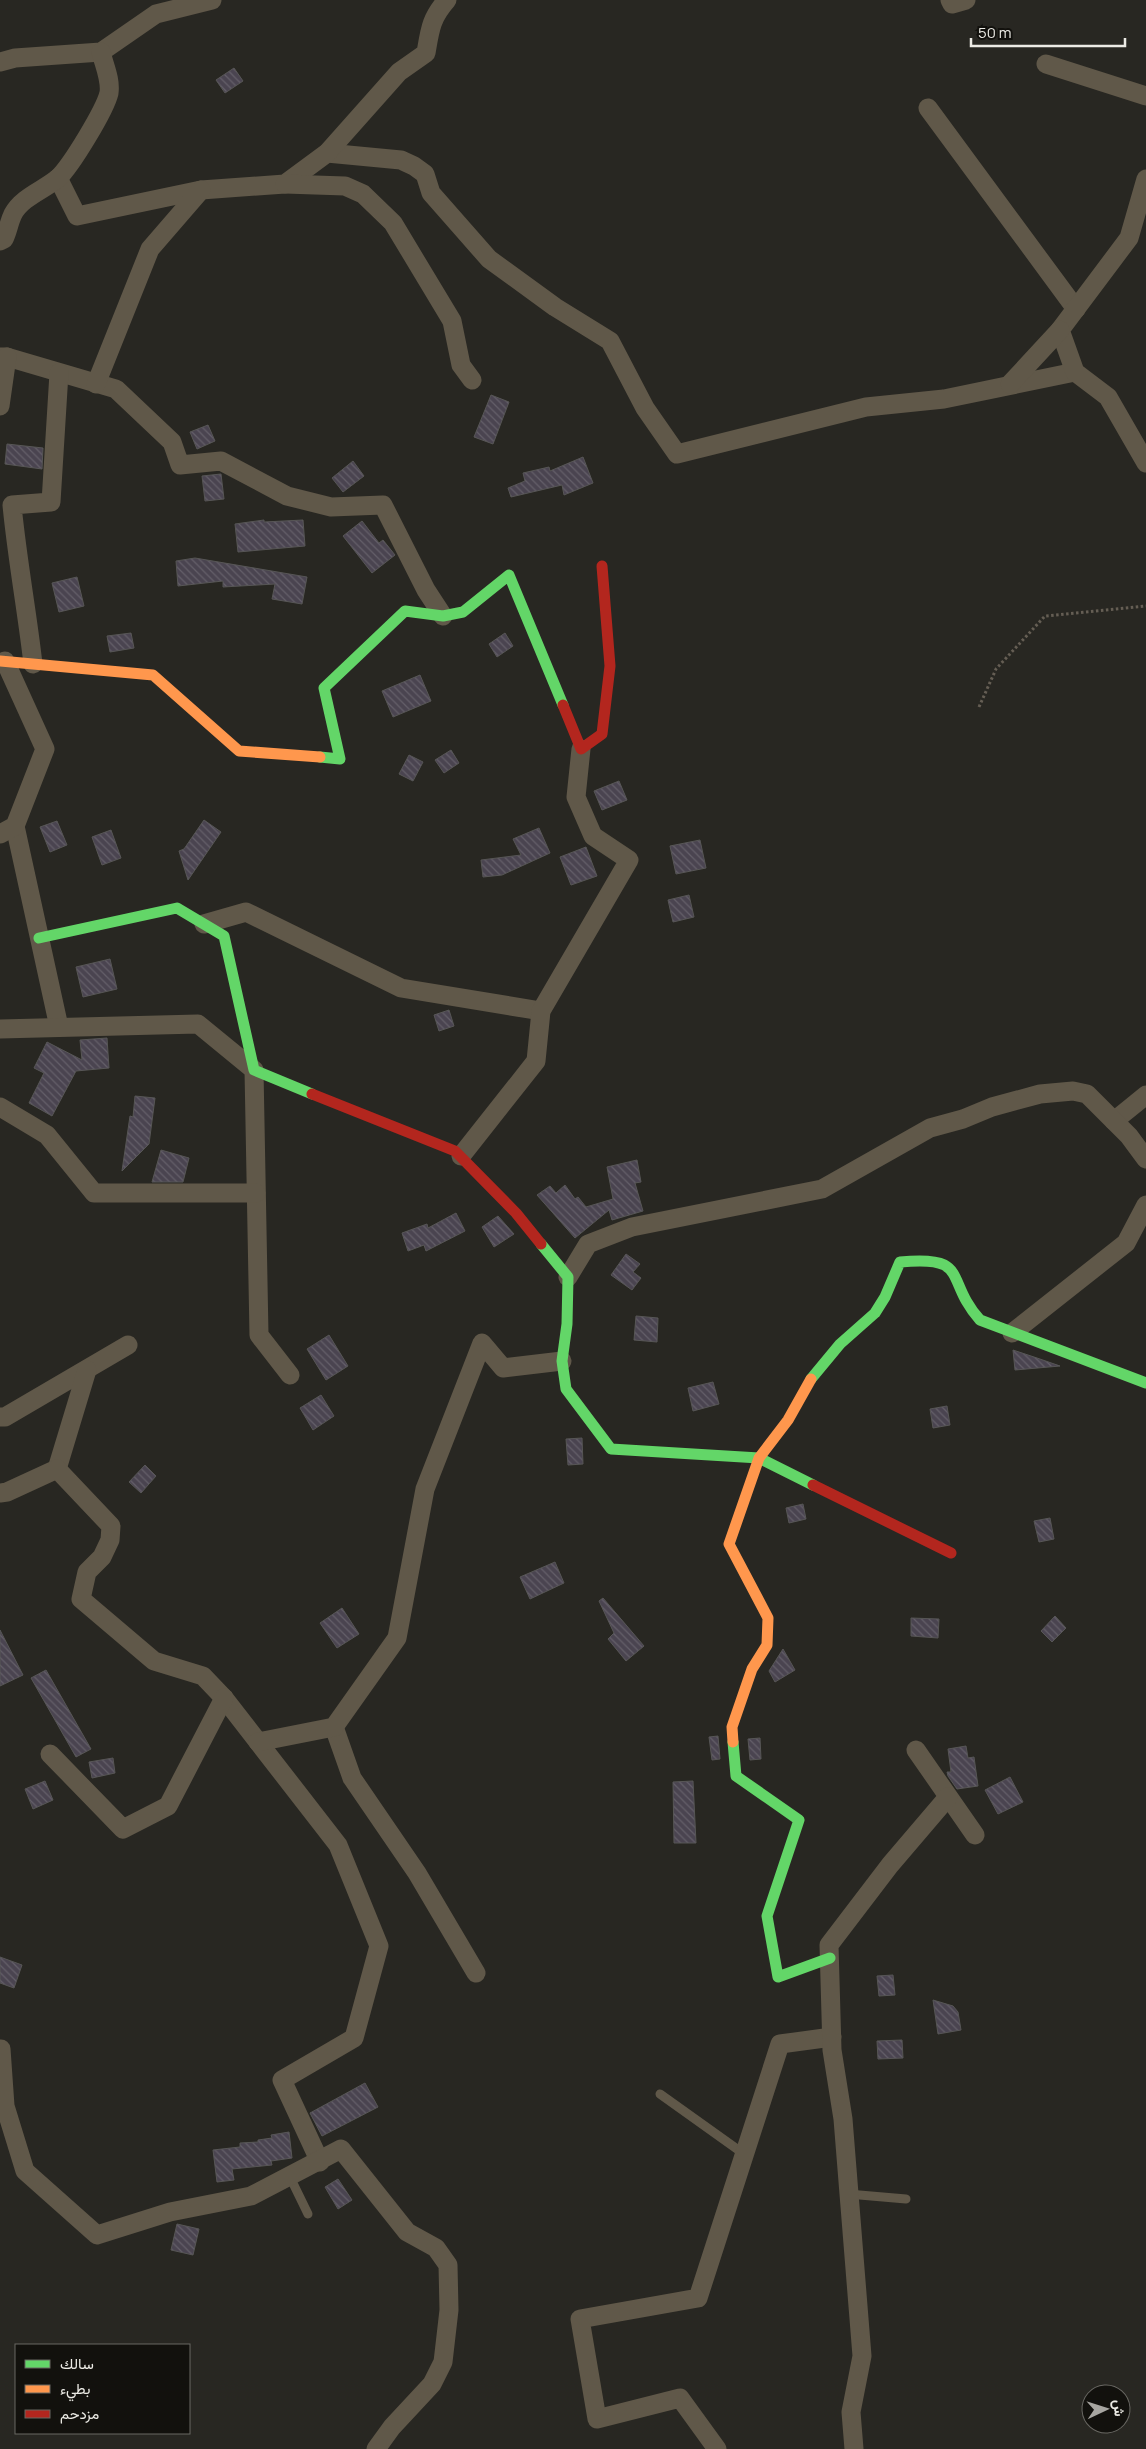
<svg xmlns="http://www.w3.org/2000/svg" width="1146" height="2449" font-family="Manrope,Vazirmatn,sans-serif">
<defs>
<pattern id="building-back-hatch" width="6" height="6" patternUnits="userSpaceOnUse" patternTransform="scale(1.25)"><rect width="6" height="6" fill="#4a4450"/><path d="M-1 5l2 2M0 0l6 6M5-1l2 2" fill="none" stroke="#645f69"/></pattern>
</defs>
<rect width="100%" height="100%" fill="#282722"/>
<g fill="url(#building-back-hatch)" stroke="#575656">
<polygon points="234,68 243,81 225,93 216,80"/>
<polygon points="491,395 509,402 493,444 474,437"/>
<polygon points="208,425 215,441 197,449 190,432"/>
<polygon points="7,444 43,448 42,469 5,464"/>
<polygon points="583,457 593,483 564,495 562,485 511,497 508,488 525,481 523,473 549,467 550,471"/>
<polygon points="353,461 364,476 343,492 332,478"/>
<polygon points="221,474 224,499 205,501 202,476"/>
<polygon points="264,520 264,522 303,520 305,546 238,552 235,524"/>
<polygon points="362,521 379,543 383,540 395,555 372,573 343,536"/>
<polygon points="195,558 307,577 302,604 272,599 275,584 223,587 223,581 178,586 176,561"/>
<polygon points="77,577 84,606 59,612 52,583"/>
<polygon points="131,633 134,648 110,652 107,636"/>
<polygon points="505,633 513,646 497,657 489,644"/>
<polygon points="420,675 431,701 393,717 382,691"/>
<polygon points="451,750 459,763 444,773 435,760"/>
<polygon points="409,755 423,762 413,781 399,774"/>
<polygon points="619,781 627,800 602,810 594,791"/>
<polygon points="204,820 221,832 188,880 179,851 184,849"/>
<polygon points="57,821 67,845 50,852 40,827"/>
<polygon points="539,828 550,853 502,875 483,877 481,860 521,855 513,839"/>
<polygon points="111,830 121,858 102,865 92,837"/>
<polygon points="700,840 706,868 676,874 670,846"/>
<polygon points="586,847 597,876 571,885 560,857"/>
<polygon points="689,895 694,917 673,922 668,900"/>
<polygon points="110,959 117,989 83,997 76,967"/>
<polygon points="449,1010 454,1026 439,1031 434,1015"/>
<polygon points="107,1038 109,1068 76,1071 52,1116 29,1103 44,1073 34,1068 47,1042 82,1060 80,1040"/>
<polygon points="135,1096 155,1098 149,1144 122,1171 130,1116 133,1117"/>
<polygon points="161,1150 189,1158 183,1182 152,1182"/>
<polygon points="637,1160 641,1182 635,1183 643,1211 612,1220 609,1210 575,1238 537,1195 550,1186 556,1193 565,1185 575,1199 578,1197 586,1207 613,1199 607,1167"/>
<polygon points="456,1213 465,1231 426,1251 424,1245 408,1251 402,1233 427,1224 428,1228"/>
<polygon points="498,1216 514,1234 494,1247 482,1227"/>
<polygon points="626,1254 640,1264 633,1272 641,1278 632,1290 611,1275"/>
<polygon points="636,1316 658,1318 657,1342 634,1340"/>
<polygon points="329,1335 348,1366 326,1380 307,1349"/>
<polygon points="1013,1350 1037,1358 1060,1366 1015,1370"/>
<polygon points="713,1382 719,1404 693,1411 688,1388"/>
<polygon points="321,1395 334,1416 313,1430 300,1408"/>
<polygon points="947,1406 950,1425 933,1428 930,1409"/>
<polygon points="582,1438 583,1464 568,1465 566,1439"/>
<polygon points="145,1465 156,1476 141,1493 129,1482"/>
<polygon points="803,1504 806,1519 789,1523 786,1508"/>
<polygon points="1050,1518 1054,1539 1039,1542 1034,1521"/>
<polygon points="555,1562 564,1583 530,1599 520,1577"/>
<polygon points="603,1598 644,1646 626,1661 608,1639 614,1633 599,1601"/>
<polygon points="342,1608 359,1634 337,1648 320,1623"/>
<polygon points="1055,1616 1066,1628 1052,1642 1041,1631"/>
<polygon points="911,1618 939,1619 938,1638 911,1636"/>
<polygon points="0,1630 23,1675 0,1686"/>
<polygon points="783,1649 795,1670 775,1682 769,1671"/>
<polygon points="46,1670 91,1749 76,1757 31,1678"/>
<polygon points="718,1736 720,1759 712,1760 709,1737"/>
<polygon points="760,1738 761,1759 750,1760 748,1739"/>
<polygon points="966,1746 968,1758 974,1757 978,1786 957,1789 948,1776 947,1772 951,1772 948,1749"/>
<polygon points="113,1758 115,1773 92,1778 89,1762"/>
<polygon points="1010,1777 1023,1802 998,1814 985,1790"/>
<polygon points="45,1781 53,1800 33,1809 25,1789"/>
<polygon points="693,1781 696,1843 674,1843 673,1782"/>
<polygon points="0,1957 22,1965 14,1988 0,1983"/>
<polygon points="893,1975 895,1995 879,1996 877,1976"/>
<polygon points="933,2000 953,2006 958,2012 961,2030 938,2034"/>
<polygon points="902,2040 903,2058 878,2059 877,2041"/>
<polygon points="365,2083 378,2107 322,2136 310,2113"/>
<polygon points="289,2132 292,2158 271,2161 272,2165 232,2169 234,2180 217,2182 213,2150 240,2147 240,2143 258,2142 258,2140 272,2138 271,2135"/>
<polygon points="338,2179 352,2200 338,2209 325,2187"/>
<polygon points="177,2224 199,2229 193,2255 171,2250"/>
</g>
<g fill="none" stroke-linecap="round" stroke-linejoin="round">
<polyline stroke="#655e54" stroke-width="3" stroke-dasharray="2.5 2.5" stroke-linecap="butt" points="979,707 996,669 1045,616 1146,606"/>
<g stroke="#605849" stroke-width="9">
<polyline points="660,2094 744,2154"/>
<polyline points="290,2177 308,2214"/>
<polyline points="848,2194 906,2199"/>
</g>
<g stroke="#605849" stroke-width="19">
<polyline points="950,0 952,4 966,0"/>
<polyline points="0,62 15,58 101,52 156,14 212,0"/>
<polyline points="1046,64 1146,96"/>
<polyline points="928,108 1076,309"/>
<polyline points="327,153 401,160 414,166 425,174 431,193 489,259 555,307 610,341 645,408 677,454 866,407 944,399 1075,372"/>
<path d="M58 178 77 216 201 190 285 184 327 153 399 72 426 53C430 29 431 18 447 0"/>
<polyline points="1146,179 1129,238 1060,330 1075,372 1108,397 1146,463"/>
<polyline points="285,184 345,186 363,194 393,223 452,321 461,365 472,380"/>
<path d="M0 241 4 239C8 231 9 222 13 214 22 197 44 190 58 178 71 166 105 110 109 93 111 79 104 65 101 52"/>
<polyline points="0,357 7,357 116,389 172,442 180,465 221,461 287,496 331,507 383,505 426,590 443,616"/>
<polyline points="96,384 150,249 201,190"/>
<polyline points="1010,384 1060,330"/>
<polyline points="0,406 7,357"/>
<path d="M33 664C27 611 17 558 12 505L51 502 59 373"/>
<polyline points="15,826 59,1027"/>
<polyline points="0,834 15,826 45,749 5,661"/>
<polyline points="204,924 246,912 401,988 541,1011"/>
<polyline points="0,1029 198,1024 254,1070 259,1335 290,1375"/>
<polyline points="0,1107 47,1135 94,1193 256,1193"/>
<polyline points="1114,1121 1146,1095"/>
<polyline points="461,1156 536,1061 541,1011 629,860 593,836 576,797 581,749"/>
<polyline points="568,1277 588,1244 632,1227 822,1189 930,1128 963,1119 992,1107 1040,1094 1073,1091 1087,1094 1129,1136 1146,1159"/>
<polyline points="1012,1333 1126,1243 1146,1205"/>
<polyline points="0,1417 5,1417 128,1345"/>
<polyline points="57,1469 87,1370"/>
<polyline points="0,1493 7,1492 57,1469 111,1526 110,1540 102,1557 87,1572 81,1599 154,1661 203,1676 224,1698 338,1845 379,1946 354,2038 282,2080 320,2162"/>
<polyline points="334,1727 352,1778 417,1873 476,1973"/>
<polyline points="258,1742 334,1727 397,1638 425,1489 482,1343 503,1368 562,1361"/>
<polyline points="916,1750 975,1835"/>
<polyline points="50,1754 123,1829 168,1806 224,1698"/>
<polyline points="1,2049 5,2106 25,2171 97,2235 170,2212 251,2196 341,2149 407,2232 436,2248 448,2265 449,2310 443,2362 432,2384 392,2427 376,2449"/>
<polyline points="717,2449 680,2398 597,2419 580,2319 698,2298 780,2044 832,2037"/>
<polyline points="854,2449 851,2412 862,2356 843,2119 832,2050 829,1945 890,1865 948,1797"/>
</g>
<g stroke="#63d668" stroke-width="11">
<polyline points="320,757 340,759 324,688 405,611 443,616 463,612 509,575 563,705"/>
<polyline points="39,938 177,908 224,936 254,1070 312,1094"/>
<polyline points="541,1244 568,1277 567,1324 562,1361 566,1389 611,1449 759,1458 813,1485"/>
<path d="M811 1379 840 1344 875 1313 885 1297 900 1262C971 1255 944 1280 980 1320L1146 1383"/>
<polyline points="733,1742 736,1776 799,1820 767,1916 778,1977 830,1958"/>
</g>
<g stroke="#ff974d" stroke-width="11">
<polyline points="0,661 153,675 239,751 320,757"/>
<polyline points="733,1742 732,1727 752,1669 767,1645 768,1618 729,1544 759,1458 788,1420 811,1379"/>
</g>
<g stroke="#b3261e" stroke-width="11">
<polyline points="563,705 581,749 602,734 610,666 602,566"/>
<polyline points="312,1094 455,1151 516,1213 541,1244"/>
<polyline points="813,1485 951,1553"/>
</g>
</g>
<rect x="15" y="2344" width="175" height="90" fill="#12110d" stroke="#696863"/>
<rect x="25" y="2360" width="25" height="8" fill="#63d668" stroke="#696863"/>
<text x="60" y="2369" font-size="15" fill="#ecebe5">سالك</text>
<rect x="25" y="2385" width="25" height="8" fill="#ff974d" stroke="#696863"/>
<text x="60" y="2394" font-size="15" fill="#ecebe5">بطيء</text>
<rect x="25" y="2410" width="25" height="8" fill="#b3261e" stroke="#696863"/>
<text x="60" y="2419" font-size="15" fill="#ecebe5">مزدحم</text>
<g transform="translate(1106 2409) rotate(86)"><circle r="24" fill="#12110d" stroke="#696863"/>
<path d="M0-4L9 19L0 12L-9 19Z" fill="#a7a6a1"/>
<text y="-8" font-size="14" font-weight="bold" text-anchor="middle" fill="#ecebe5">ش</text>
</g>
<path d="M971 38v8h154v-8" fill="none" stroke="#ecebe5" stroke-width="2.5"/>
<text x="978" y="38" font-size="15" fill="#ecebe5" stroke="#12110d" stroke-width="4" paint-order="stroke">50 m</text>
</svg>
